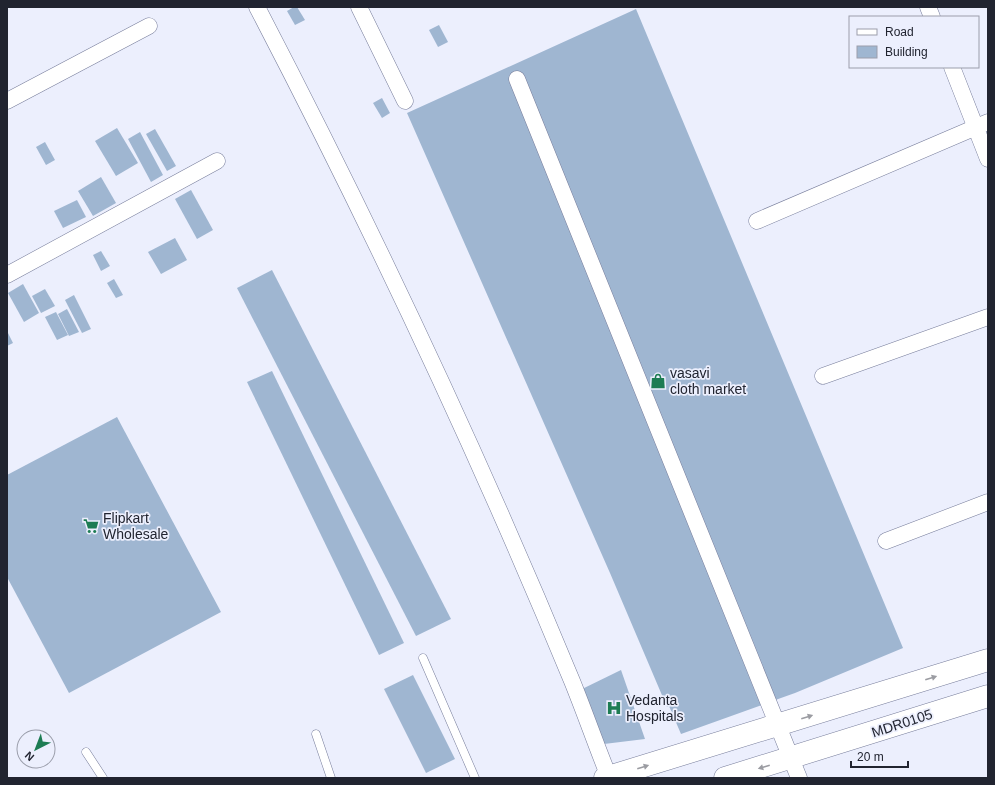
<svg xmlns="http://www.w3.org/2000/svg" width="995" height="785" font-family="Helvetica,sans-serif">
<rect width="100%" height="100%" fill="#eceffd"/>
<g fill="#9fb6d1">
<polygon points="294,7 297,7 305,20 295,25 287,11"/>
<polygon points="636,9 903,648 795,693 681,734 669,706 667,707 610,573 407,113"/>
<polygon points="439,25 448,42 438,47 429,30"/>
<polygon points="382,98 390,113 382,118 373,103"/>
<polygon points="117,128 138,163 116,176 95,141"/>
<polygon points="155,129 176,166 167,171 146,134"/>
<polygon points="140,132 163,175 151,182 128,139"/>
<polygon points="45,142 55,160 46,165 36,147"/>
<polygon points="101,177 116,203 93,216 78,191"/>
<polygon points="191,190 213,230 197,239 175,199"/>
<polygon points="77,200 86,217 63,228 54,211"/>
<polygon points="175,238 187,260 161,274 148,252"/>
<polygon points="101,251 110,266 101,271 93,255"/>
<polygon points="272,270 451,619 416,636 237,288"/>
<polygon points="114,279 123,295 116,298 107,283"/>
<polygon points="23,284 39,313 24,322 8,293"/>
<polygon points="45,289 55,306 41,313 32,296"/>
<polygon points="74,295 91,329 82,333 65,300"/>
<polygon points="67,309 79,332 69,336 58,314"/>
<polygon points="56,312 68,335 57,340 45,317"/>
<polygon points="7,331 13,343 7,346"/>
<polygon points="272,371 404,643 379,655 247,382"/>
<polygon points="117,417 221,612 69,693 7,577 7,475"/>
<polygon points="621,670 645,739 604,744 578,691"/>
<polygon points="413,675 455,759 426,773 384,689"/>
</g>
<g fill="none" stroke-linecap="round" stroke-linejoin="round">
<defs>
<g id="service">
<polyline points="423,658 475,778"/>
<polyline points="316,734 331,778"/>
<polyline points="86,752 103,778"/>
</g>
<g id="minor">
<path d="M257 7C371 226 478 453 572 681 585 713 596 745 609 777"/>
<polyline points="359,7 405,101"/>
<polyline points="928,7 932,17"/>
<polyline points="952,67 988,159"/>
<polyline points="517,79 799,778"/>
<polyline points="7,101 149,26"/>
<polyline points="757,221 988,122"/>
<polyline points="7,275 217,161"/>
<polyline points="823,376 988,317"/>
<polyline points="886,541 988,502"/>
</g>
<g id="secondary">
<polyline points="605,778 988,660"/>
<polyline points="725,778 988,696"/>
</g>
</defs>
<use href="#service" stroke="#777d9b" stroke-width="9"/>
<use href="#minor" stroke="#777d9b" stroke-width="17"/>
<use href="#secondary" stroke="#777d9b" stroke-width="23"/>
<use href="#service" stroke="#fff" stroke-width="8"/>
<use href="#minor" stroke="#fff" stroke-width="16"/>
<use href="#secondary" stroke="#fff" stroke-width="22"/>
</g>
<defs><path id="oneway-solid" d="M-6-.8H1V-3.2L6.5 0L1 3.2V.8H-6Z"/></defs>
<g fill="#9b9ca2">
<use href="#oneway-solid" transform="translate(931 678) rotate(-17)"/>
<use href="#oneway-solid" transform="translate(807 717) rotate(-17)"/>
<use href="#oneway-solid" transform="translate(643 767) rotate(-17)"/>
<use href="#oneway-solid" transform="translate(764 767) rotate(164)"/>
</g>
<defs>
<symbol id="shop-bare" viewBox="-9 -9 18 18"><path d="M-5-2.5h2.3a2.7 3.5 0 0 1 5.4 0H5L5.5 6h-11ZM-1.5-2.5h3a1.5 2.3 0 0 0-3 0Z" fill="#1d7c53" stroke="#eceffd" stroke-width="2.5" paint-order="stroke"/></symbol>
<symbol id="supermarket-bare" viewBox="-9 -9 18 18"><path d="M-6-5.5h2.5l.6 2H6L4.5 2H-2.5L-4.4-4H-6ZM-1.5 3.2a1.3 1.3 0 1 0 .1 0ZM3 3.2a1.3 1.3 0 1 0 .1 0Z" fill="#1d7c53" stroke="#eceffd" stroke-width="2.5" paint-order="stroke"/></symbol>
<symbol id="hospital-bare" viewBox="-9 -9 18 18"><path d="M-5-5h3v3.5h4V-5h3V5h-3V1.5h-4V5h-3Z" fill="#1d7c53" stroke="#eceffd" stroke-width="2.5" paint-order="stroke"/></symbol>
</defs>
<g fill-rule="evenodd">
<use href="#shop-bare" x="647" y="370" width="22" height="22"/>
<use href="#supermarket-bare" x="80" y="515" width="22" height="22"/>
<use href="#hospital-bare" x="603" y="697" width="22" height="22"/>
</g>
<g text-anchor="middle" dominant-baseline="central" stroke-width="3.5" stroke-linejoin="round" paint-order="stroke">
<g font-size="14" fill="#212430" stroke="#eceffd" text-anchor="start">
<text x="670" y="373">vasavi<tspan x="670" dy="16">cloth market</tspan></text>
<text x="103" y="518">Flipkart<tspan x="103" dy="16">Wholesale</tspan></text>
<text x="626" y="700">Vedanta<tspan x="626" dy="16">Hospitals</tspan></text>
</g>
<g font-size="14" fill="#212430" stroke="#eceffd">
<text transform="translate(902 723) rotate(-18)">MDR0105</text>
</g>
</g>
<rect width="995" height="785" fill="none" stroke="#212430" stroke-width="16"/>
<rect x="849" y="16" width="130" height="52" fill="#eceffd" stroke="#9b9eab"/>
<rect x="857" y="29" width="20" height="6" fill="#ffffff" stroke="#9b9eab"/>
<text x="885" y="36" font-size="12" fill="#212430">Road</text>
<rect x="857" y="46" width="20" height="12" fill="#9fb6d1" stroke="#9b9eab"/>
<text x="885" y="56" font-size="12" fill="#212430">Building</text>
<g transform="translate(36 749) rotate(222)"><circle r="19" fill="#eceffd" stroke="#9b9eab"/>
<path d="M0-3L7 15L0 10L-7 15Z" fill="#1d7c53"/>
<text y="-6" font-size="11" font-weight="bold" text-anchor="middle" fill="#212430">N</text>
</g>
<path d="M851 761v6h57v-6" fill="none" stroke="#212430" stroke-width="2"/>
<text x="857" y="761" font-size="12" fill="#212430" stroke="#eceffd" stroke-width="3" paint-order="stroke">20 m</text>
</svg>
